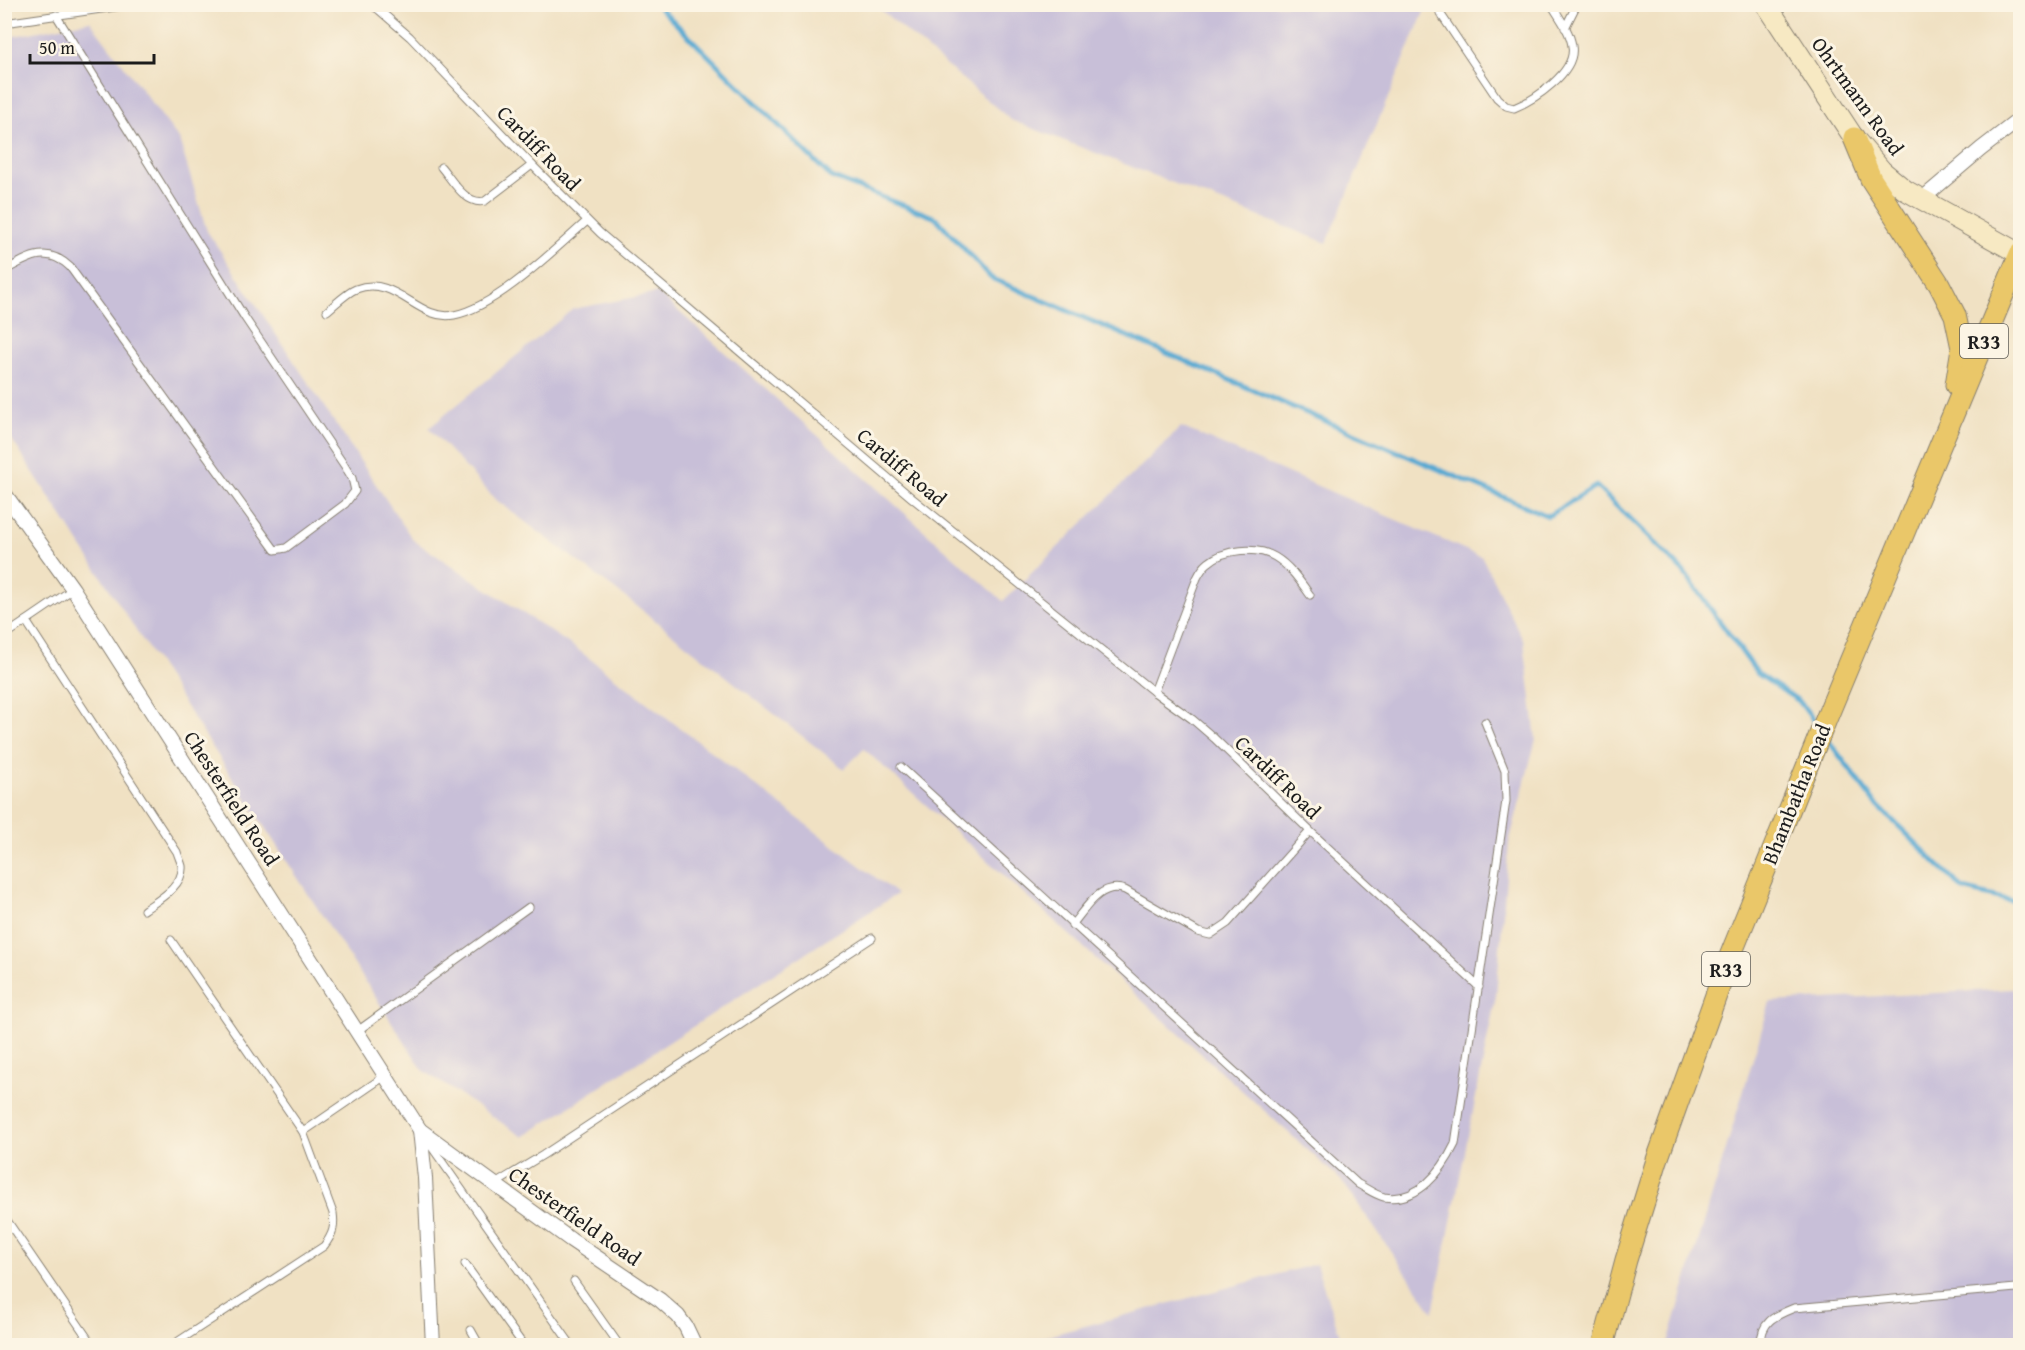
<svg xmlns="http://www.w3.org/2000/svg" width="2025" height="1350" font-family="'Gentium Book Plus',serif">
<rect width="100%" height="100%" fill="#fcf5e5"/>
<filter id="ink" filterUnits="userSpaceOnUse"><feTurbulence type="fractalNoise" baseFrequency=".0167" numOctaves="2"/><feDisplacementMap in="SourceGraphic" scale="12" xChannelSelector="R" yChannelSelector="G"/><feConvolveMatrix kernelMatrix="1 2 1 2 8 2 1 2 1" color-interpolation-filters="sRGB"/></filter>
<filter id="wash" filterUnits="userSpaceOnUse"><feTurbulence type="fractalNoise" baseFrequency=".008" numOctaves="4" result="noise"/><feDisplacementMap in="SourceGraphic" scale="24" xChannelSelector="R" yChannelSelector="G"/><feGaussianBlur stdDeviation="1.35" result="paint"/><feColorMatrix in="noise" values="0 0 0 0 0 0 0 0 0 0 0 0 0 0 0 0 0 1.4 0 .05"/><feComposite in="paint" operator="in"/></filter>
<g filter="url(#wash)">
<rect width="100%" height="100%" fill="#f0e1c3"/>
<g fill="#c8bfd8">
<polygon points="875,5 1427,5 1327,243 1011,120"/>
<polygon points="90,21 179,139 207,231 413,540 577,649 897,894 523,1137 423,1070 5,429 5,38"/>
<polygon points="658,293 1003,601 1181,427 1482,557 1524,642 1536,739 1509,843 1496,996 1433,1312 1342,1181 864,749 844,769 633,603 495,499 429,428 573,309"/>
<polygon points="2013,989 2020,1012 2020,1345 1667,1346 1770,1002"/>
<polygon points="1316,1264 1343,1345 1014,1345"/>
</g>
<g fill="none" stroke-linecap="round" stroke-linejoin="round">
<g stroke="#57a9d2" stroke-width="5">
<polyline points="656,4 831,177 936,218 991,278 1548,516 1596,486 1683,571 1758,674 1799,701 1818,726"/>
<polyline points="1825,736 1874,802 1963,889 2020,903"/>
</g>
</g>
</g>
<g filter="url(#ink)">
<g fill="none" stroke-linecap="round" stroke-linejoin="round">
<defs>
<g id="service">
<polyline points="369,4 379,10 410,37 532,165 600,233 912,498 1154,692 1192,719 1214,738 1310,831 1479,987"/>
<path d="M1440 13 1497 98 1506 106 1514 108C1534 100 1577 72 1572 46 1570 31 1559 17 1551 4"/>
<polyline points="4,23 136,4"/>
<polyline points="1565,28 1577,4"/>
<path d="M441 167C452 180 466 206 485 201L532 165"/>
<path d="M4 271C29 257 47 245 70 267L275 550 286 548 345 504 355 491 352 478 344 465 245 318 56 15"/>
<path d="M327 311C336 304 346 293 356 289 396 274 418 322 454 315 496 307 555 249 587 221"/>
<path d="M26 621 177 852C178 856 181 862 182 866 184 886 158 900 144 910"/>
<polyline points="4,636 73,589"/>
<path d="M1154 692 1197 578C1200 572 1203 567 1208 563 1224 549 1257 546 1275 557 1290 566 1300 581 1310 595"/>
<path d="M901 767 1358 1184C1366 1188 1375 1195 1384 1197 1418 1203 1442 1171 1455 1144L1506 801 1505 771 1485 722"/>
<path d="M1072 925C1085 909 1101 881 1125 890L1198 932 1210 935 1228 923 1310 831"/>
<polyline points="356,1032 529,907"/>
<polyline points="303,1132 385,1076"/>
<polyline points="426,1139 572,1346"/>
<polyline points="495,1184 543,1155 872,938"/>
<polyline points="4,1216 93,1346"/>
<polyline points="465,1264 524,1346"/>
<polyline points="574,1281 620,1346"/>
<polyline points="471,1330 480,1346"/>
<path d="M171 1346 324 1246C333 1234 335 1227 333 1213L303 1132 171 940"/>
<path d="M1761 1346C1760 1322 1774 1316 1794 1308L2016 1288"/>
</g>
<g id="minor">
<polyline points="1922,199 1981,149 2020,119"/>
<polyline points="4,493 73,589 420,1130 571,1240 660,1300 678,1316 686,1327 695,1346"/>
<polyline points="420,1130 425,1178 433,1346"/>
</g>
<polyline id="secondary" points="1766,4 1854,138 1882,171 1905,190 2020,254"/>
<g id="primary">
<polyline points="1854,138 1871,179 1939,284 1955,315 1962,348 1956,385"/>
<polyline points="1603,1346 1626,1260 1657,1160 1729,959 1827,717 2020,254"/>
</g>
</defs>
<use href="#service" stroke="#867e70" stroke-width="9"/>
<use href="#minor" stroke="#867e70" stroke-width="16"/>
<use href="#secondary" stroke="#867e70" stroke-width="22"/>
<use href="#primary" stroke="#867e70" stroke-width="23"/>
<use href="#service" stroke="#fff" stroke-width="7"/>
<use href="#minor" stroke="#fff" stroke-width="14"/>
<use href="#secondary" stroke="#f7e9c3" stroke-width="20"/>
<use href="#primary" stroke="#eac769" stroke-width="21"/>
</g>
</g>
<g text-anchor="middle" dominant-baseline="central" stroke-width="6" stroke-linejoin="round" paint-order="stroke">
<g fill="#fcf5e5" stroke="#5f5d58" stroke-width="1.5">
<rect x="1960" y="324" width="48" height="34" rx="4.5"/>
<rect x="1702" y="952" width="48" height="34" rx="4.5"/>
</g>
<g font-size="20" font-weight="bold" fill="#1c1c1c">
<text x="1984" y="341">R33</text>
<text x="1726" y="969">R33</text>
</g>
<g font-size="21" fill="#1c1c1c" stroke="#fcf5e5">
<text transform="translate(1858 96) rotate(54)">Ohrtmann Road</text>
<text transform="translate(539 148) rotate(46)">Cardiff Road</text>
<text transform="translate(902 467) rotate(40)">Cardiff Road</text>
<text transform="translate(1278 777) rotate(44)">Cardiff Road</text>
<text transform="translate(1796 794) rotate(-68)">Bhambatha Road</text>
<text transform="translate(232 798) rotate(57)">Chesterfield Road</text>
<text transform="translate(575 1216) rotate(35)">Chesterfield Road</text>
</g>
</g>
<rect width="2025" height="1350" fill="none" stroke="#fcf5e5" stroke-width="24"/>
<path d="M30 54v9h124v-9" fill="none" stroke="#1c1c1c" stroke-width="3"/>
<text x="39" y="54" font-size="18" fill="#1c1c1c" stroke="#fcf5e5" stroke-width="4.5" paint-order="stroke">50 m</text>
</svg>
